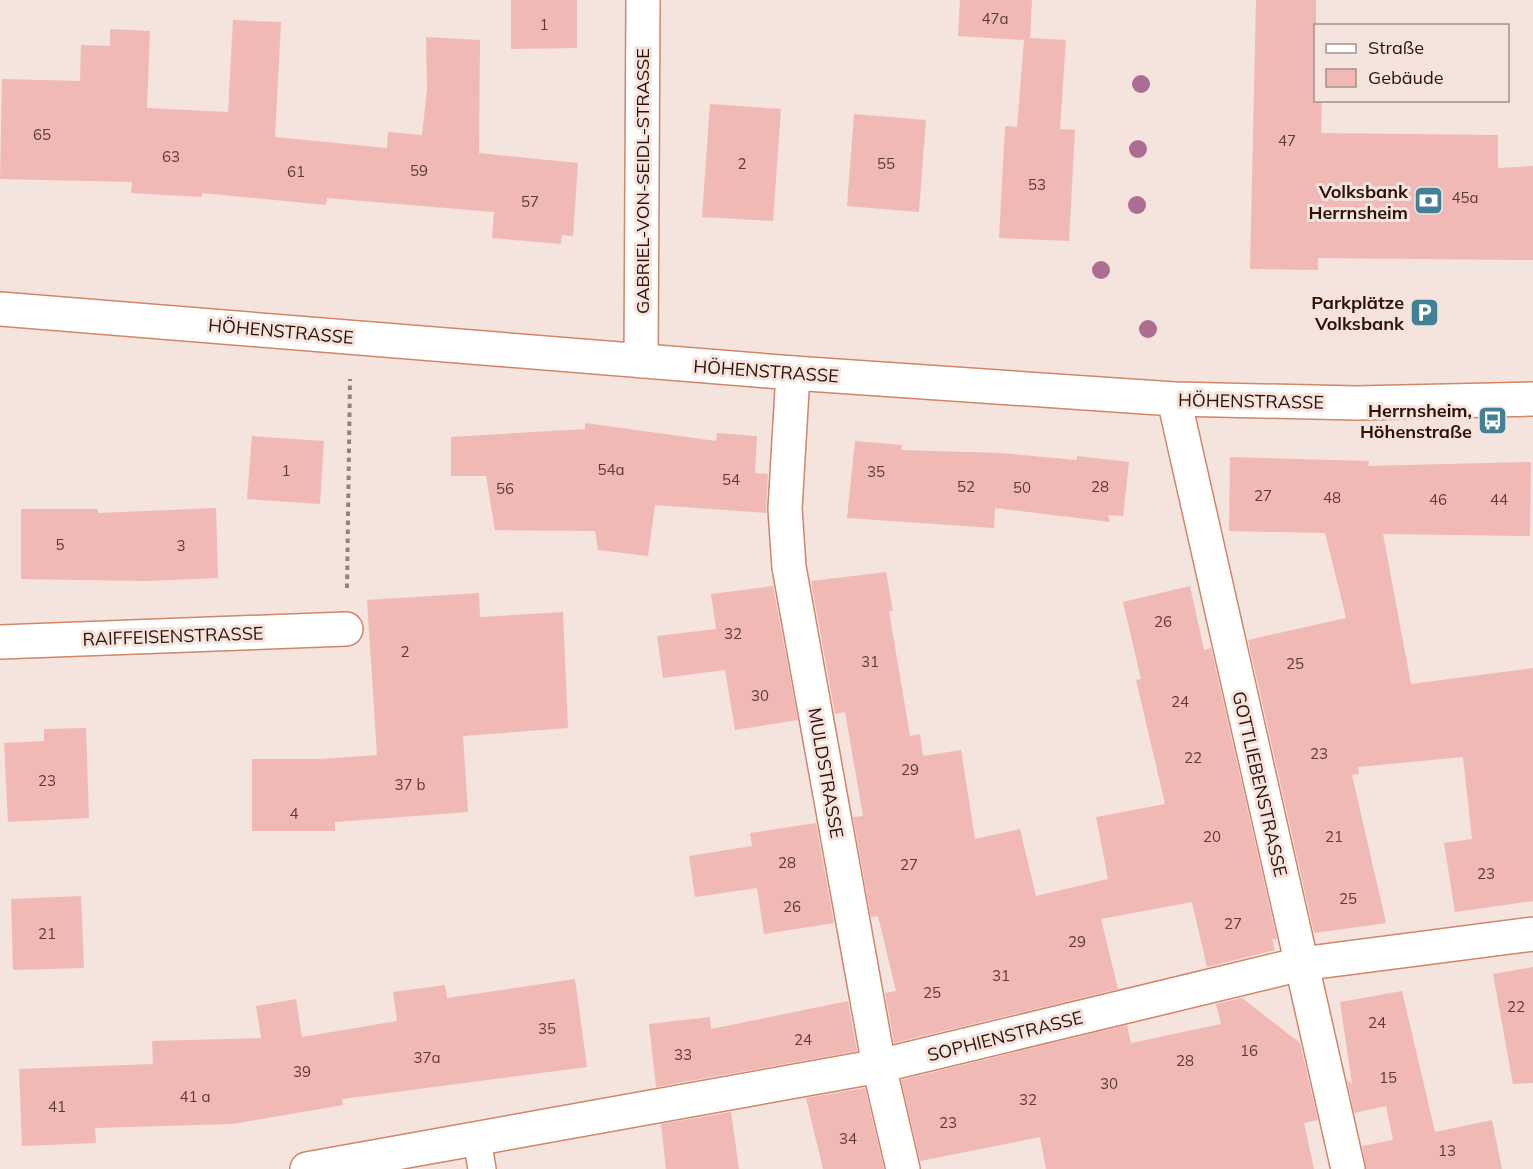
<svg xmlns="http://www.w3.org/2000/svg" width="1533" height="1169" font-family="Mulish,sans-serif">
<rect width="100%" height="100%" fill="#f4e4dd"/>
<g fill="#f0b9b5">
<polygon points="511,0 577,0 577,48 511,49"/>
<polygon points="960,0 1032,0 1030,38 1066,40 1060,129 1075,130 1069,241 999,238 1005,126 1017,127 1024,40 958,36"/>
<polygon points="1256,0 1316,0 1316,100 1322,100 1321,133 1498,135 1498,168 1533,166 1533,260 1318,258 1318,270 1250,269"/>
<polygon points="233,20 281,22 275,137 387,148 388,132 422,135 427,89 426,37 480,40 479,153 578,163 573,236 562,235 561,244 492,238 494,212 327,198 326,205 202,193 202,197 131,193 132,182 0,179 2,79 80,81 81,45 110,46 110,29 150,31 147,108 228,112"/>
<polygon points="710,104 781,109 773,221 702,217"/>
<polygon points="854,114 926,120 919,212 847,206"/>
<polygon points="585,423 716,441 717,433 757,436 755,473 768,474 766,513 655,505 648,556 598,550 595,531 495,530 486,476 451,476 451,437 585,429"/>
<polygon points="252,436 324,441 320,504 247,499"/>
<polygon points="855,441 902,445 901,450 1001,453 1077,460 1077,456 1129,462 1123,516 1108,515 1110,522 995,508 994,528 847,518"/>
<polygon points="1230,457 1369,461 1368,466 1531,462 1530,536 1383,534 1411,684 1533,668 1533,901 1455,912 1444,843 1472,839 1463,757 1358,767 1359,774 1352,775 1386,923 1314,933 1248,640 1346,618 1325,533 1229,531"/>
<polygon points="216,508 218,578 145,581 21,579 21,509 98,509 98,513"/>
<polygon points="886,572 893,611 889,611 910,736 920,734 923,756 961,750 975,839 1020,829 1036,896 1108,879 1096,817 1165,804 1136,680 1141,679 1123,602 1190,586 1204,650 1211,648 1277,939 1272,939 1275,950 1207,967 1192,902 1101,919 1118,989 894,1043 885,993 896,991 878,916 871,917 853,817 863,816 845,712 835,714 811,581"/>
<polygon points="773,586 798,720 735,730 725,670 663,678 657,636 716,629 711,594"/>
<polygon points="479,593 480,617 563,612 568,728 463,736 468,812 335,822 335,831 252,831 252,759 320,759 377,755 367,600"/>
<polygon points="86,728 89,818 8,822 4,743 44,741 44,729"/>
<polygon points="816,823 834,923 764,934 757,888 695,897 689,856 752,846 750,833"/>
<polygon points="81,896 84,968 13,970 11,899"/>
<polygon points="1533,967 1533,1083 1513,1084 1493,974"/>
<polygon points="575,979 587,1067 342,1099 343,1105 233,1124 95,1128 96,1143 22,1146 19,1069 153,1064 152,1041 261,1038 256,1006 296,999 302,1037 397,1021 393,992 445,985 447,998"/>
<polygon points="1402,991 1435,1132 1492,1120 1502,1169 1366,1169 1362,1146 1393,1140 1386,1106 1354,1113 1347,1080 1352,1084 1340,1002"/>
<polygon points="1242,998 1300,1043 1318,1120 1304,1123 1314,1169 1046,1169 1040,1137 920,1161 901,1080 1127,1025 1131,1043 1221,1024 1216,1004"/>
<polygon points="848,1001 857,1051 656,1087 649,1024 710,1017 711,1029"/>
<polygon points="865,1088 884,1169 823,1169 806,1098"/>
<polygon points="731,1112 739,1169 666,1169 661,1124"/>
</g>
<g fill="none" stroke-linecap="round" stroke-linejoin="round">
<defs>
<polyline id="service" points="477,1139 482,1169"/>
<g id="minor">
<polyline points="641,361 643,0"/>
<polyline points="793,373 785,509 789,567 879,1066 903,1169"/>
<polyline points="1174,399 1348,1169"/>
<polyline points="0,642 346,629"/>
<polyline points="307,1169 879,1066 1301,964 1533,934"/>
</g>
<polyline id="secondary" points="0,309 793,373 1174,399 1356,403 1533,399"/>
</defs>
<use href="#service" stroke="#d08668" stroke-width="30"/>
<use href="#minor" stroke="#d08668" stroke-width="36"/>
<use href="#secondary" stroke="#d08668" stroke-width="36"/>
<polyline stroke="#968077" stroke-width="4" stroke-dasharray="4.5 4.5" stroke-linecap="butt" points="347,588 350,379"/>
<use href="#service" stroke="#fff" stroke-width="27"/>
<use href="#minor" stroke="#fff" stroke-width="33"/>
<use href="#secondary" stroke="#fff" stroke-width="33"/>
</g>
<g fill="#ad6d93">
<circle cx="1141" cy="84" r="9"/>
<circle cx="1138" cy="149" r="9"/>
<circle cx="1137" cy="205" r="9"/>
<circle cx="1101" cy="270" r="9"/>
<circle cx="1148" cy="329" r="9"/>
</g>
<defs>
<symbol id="bank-square" viewBox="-11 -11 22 22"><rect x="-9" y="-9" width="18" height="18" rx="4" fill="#428096" stroke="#f4e4dd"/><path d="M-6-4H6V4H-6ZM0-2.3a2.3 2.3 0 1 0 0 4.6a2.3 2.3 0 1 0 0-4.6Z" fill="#fff"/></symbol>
<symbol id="parking-square" viewBox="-11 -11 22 22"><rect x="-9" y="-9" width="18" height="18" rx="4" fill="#428096" stroke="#f4e4dd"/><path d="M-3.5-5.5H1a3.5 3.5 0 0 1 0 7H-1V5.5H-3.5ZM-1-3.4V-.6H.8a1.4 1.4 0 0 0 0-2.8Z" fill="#fff"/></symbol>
<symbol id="bus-square" viewBox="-11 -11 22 22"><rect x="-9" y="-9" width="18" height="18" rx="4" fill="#428096" stroke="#f4e4dd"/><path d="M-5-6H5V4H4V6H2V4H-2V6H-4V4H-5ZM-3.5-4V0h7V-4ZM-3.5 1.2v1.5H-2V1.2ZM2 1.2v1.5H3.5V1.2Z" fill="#fff"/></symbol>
</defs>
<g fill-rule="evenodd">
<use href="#bank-square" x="1412" y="184" width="33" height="33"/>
<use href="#parking-square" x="1408" y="296" width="33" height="33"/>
<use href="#bus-square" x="1476" y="404" width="33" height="33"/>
</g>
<g text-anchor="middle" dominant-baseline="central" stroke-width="6" stroke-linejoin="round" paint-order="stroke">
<g font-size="15" fill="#5e3c32">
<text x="995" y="18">47a</text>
<text x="544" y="24">1</text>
<text x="42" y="134">65</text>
<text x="1287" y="140">47</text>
<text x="171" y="156">63</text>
<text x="742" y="163">2</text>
<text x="886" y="163">55</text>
<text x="419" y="170">59</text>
<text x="296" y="171">61</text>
<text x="1037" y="184">53</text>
<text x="1465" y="197">45a</text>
<text x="530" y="201">57</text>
<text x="611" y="469">54a</text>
<text x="286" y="470">1</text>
<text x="876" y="471">35</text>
<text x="731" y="479">54</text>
<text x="966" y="486">52</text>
<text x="1100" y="486">28</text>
<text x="1022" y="487">50</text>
<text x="505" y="488">56</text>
<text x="1263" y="495">27</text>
<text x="1332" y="497">48</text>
<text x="1438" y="499">46</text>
<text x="1499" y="499">44</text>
<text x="60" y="544">5</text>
<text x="181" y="545">3</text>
<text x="1163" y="621">26</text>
<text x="733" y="633">32</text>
<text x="405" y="651">2</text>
<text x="870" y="661">31</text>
<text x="1295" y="663">25</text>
<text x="760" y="695">30</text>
<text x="1180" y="701">24</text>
<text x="1319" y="753">23</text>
<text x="1193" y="757">22</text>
<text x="910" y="769">29</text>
<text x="47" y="780">23</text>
<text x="410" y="784">37 b</text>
<text x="294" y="813">4</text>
<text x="1212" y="836">20</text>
<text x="1334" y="836">21</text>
<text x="787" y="862">28</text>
<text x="909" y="864">27</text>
<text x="1486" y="873">23</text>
<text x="1348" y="898">25</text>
<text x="792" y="906">26</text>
<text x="1233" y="923">27</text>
<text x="47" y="933">21</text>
<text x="1077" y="941">29</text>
<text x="1001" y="975">31</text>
<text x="932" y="992">25</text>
<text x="1516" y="1006">22</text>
<text x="1377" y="1022">24</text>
<text x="547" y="1028">35</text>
<text x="803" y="1039">24</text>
<text x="1249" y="1050">16</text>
<text x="683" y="1054">33</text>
<text x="427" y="1057">37a</text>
<text x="1185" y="1060">28</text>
<text x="302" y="1071">39</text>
<text x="1388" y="1077">15</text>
<text x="1109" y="1083">30</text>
<text x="195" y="1096">41 a</text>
<text x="1028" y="1099">32</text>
<text x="57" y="1106">41</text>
<text x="948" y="1122">23</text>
<text x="848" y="1138">34</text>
<text x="1447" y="1150">13</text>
</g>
<g font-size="18" fill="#2e1206" stroke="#f4e4dd">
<text transform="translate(642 181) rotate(-90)">GABRIEL-VON-SEIDL-STRASSE</text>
<text transform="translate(281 331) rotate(5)">HÖHENSTRASSE</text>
<text transform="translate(766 371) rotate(4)">HÖHENSTRASSE</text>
<text transform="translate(1251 401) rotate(1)">HÖHENSTRASSE</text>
<text transform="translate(173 636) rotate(-2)">RAIFFEISENSTRASSE</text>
<text transform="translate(826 773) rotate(80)">MULDSTRASSE</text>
<text transform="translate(1260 784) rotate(77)">GOTTLIEBENSTRASSE</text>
<text transform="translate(1005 1036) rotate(-14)">SOPHIENSTRASSE</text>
</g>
<g font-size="18" font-weight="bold" fill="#2e1206" stroke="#f4e4dd" text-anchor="end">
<text x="1408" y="191">Volksbank<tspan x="1408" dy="21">Herrnsheim</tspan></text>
<text x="1404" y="302">Parkplätze<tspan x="1404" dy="21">Volksbank</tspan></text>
<text x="1472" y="410">Herrnsheim,<tspan x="1472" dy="21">Höhenstraße</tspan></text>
</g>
</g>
<rect x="1314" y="24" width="195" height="78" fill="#f4e4dd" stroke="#a59087" stroke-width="1.5"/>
<rect x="1326" y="44" width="30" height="9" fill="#ffffff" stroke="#a59087" stroke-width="1.5"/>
<text x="1368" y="54" font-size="18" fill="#2e1206">Straße</text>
<rect x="1326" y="69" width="30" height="18" fill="#f0b9b5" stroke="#a59087" stroke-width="1.5"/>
<text x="1368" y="84" font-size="18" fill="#2e1206">Gebäude</text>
</svg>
